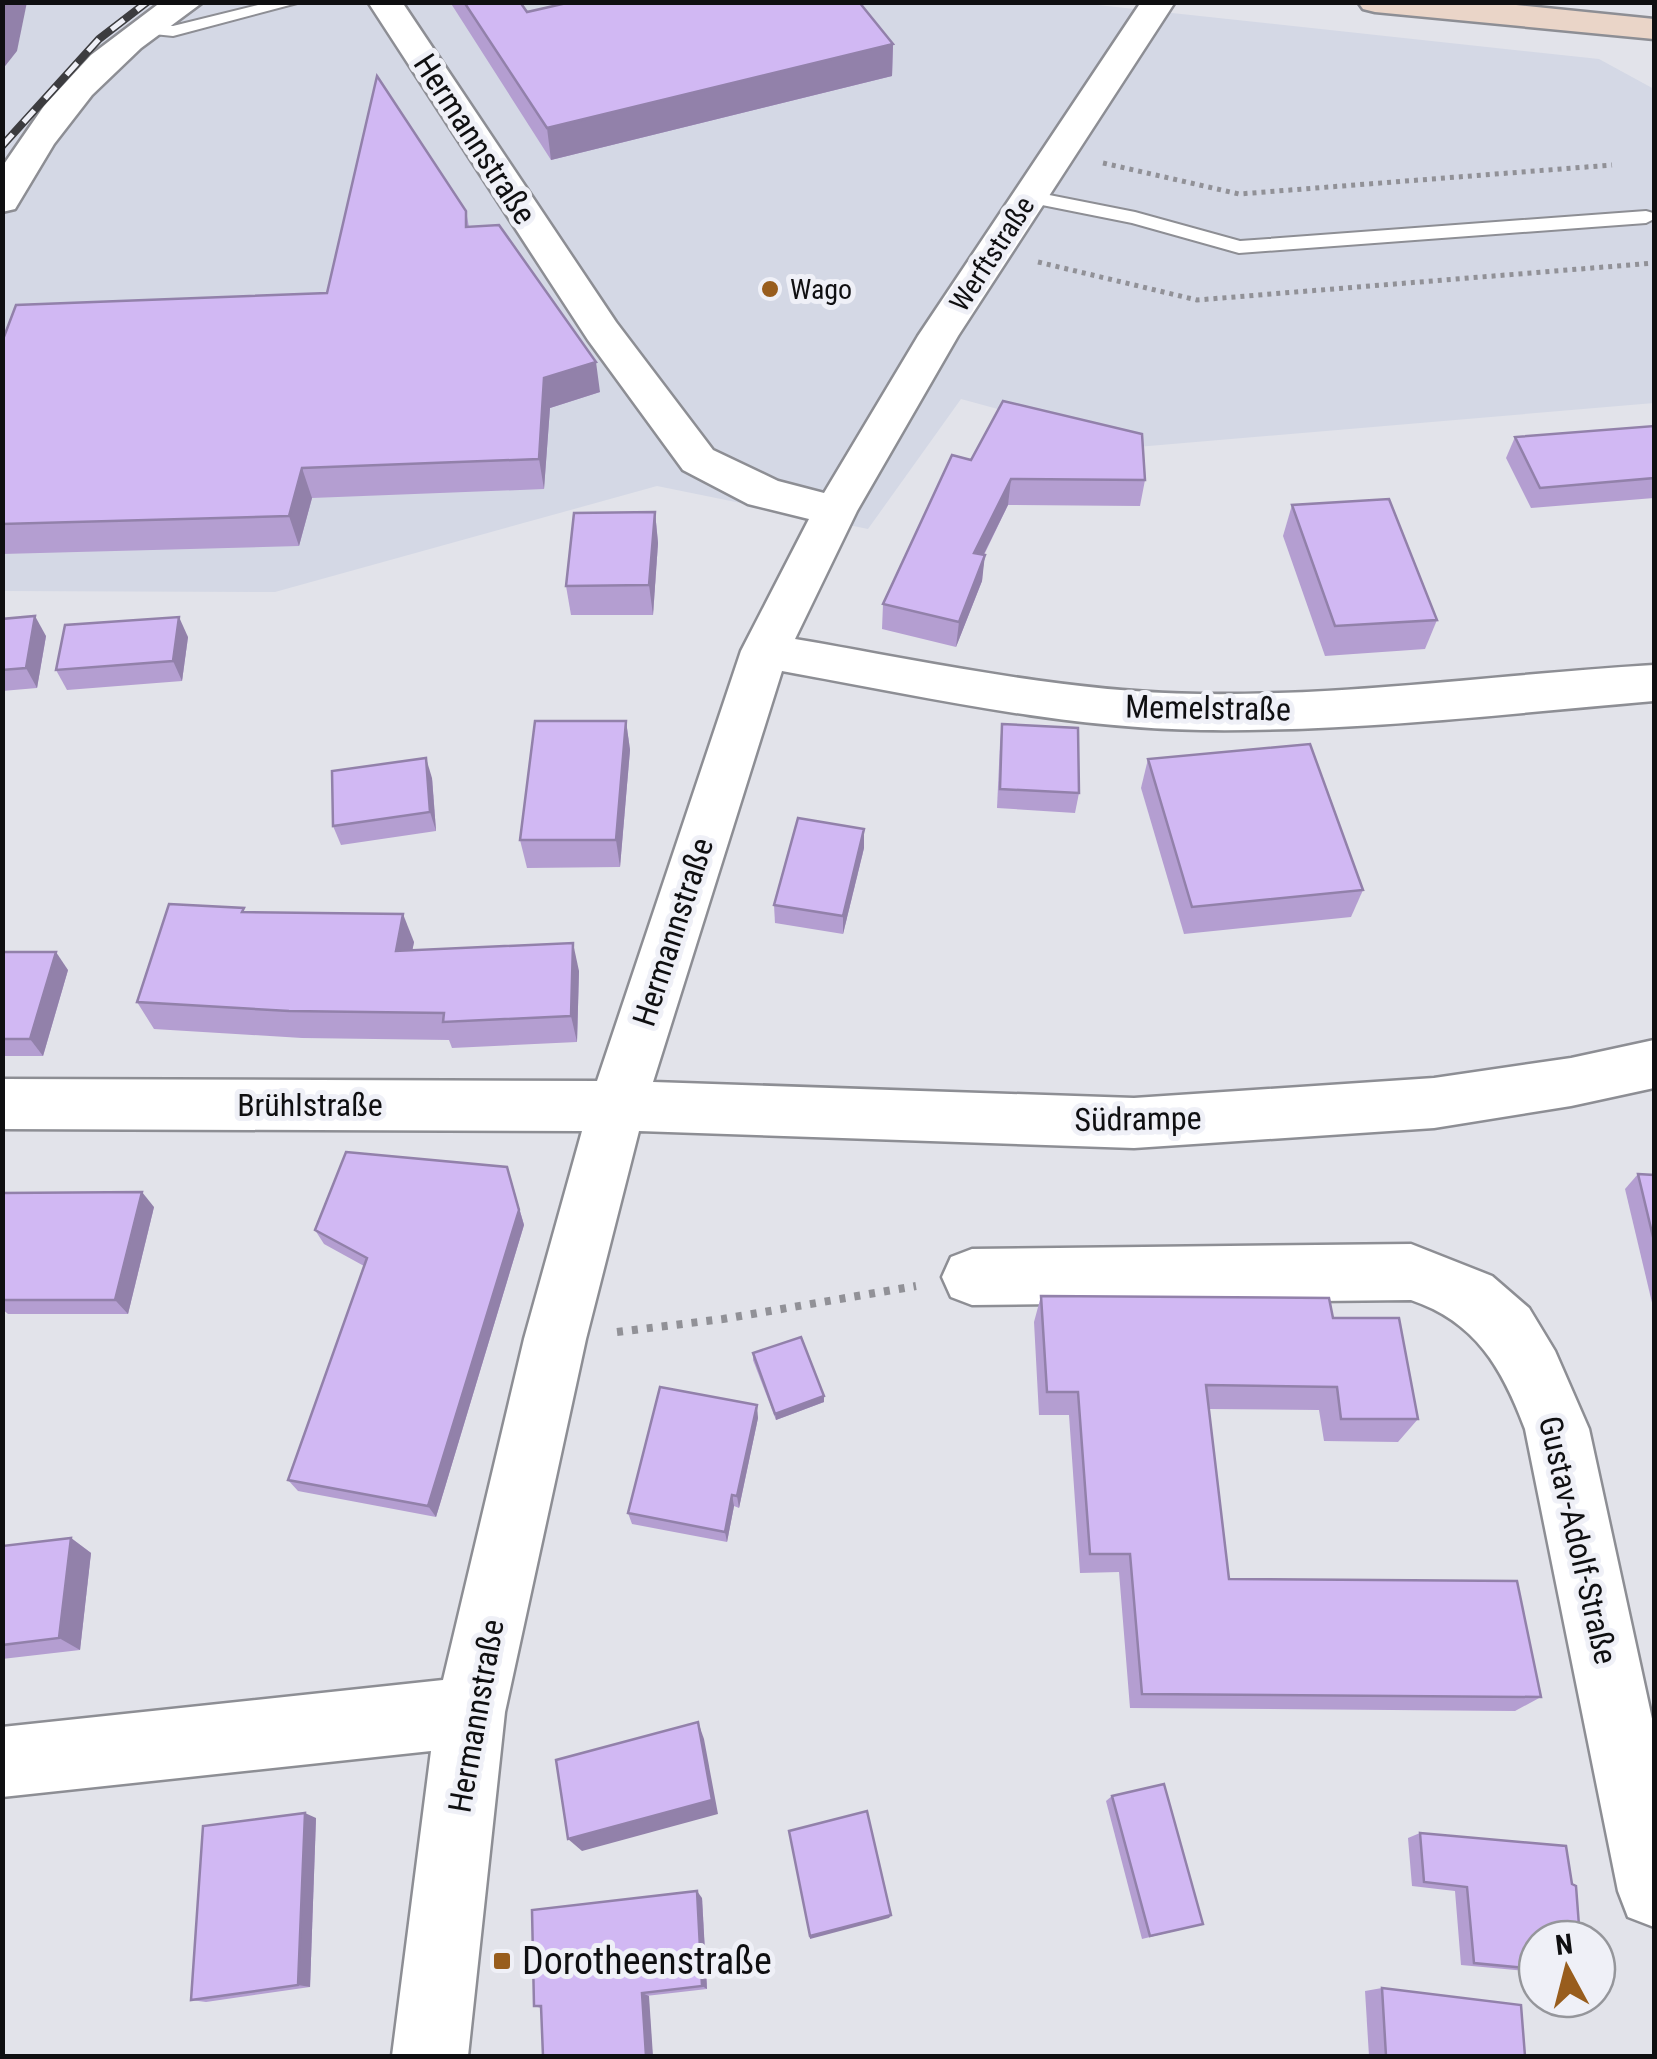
<svg xmlns="http://www.w3.org/2000/svg" width="1657" height="2059" font-family="'Roboto Condensed',sans-serif">
<rect width="100%" height="100%" fill="#e2e3ea"/>
<polygon fill="#d4d8e5" points="3,3 1079,3 1599,59 1654,89 1654,403 1137,447 961,399 868,529 657,486 275,592 3,591"/>
<g fill="none" stroke-linecap="round" stroke-linejoin="round">
<defs>
<g id="lane">
<polygon points="270,2 301,2 173,36 144,33 135,28 144,23 173,26"/>
<polygon points="1029,191 1135,212 1240,241 1646,211 1653,213 1654,219 1646,223 1239,253 1132,223 1022,201 1020,197"/>
</g>
<g id="street">
<polygon points="161,2 203,2 141,48 92,95 54,144 15,209 2,212 2,167 44,106 91,55"/>
<path d="M368 2H402L616 322 713 450 778 481 824 493 918 336 1141 2H1175L958 336 857 511 795 639C929 662 1063 692 1200 694 1352 696 1503 674 1654 665V701C1503 714 1353 732 1201 730 1060 728 921 696 782 671L653 1082 1134 1098 1434 1078 1571 1058 1654 1040V1088L1571 1106 1434 1128 1134 1148 639 1131 586 1339 505 1712 468 2056H392L431 1751 2 1797V1727L443 1680 524 1339 582 1131 2 1129V1079L597 1081 741 651 809 519 748 504 683 470 588 340Z"/>
<path d="M1411 1244 1492 1276 1529 1308 1555 1351 1589 1429 1654 1728V1927L1628 1917 1618 1891 1525 1429C1502 1368 1476 1322 1411 1300L972 1305 951 1297 942 1277 951 1257 972 1249Z"/>
</g>
<polygon id="secondary" points="1358,2 1486,2 1654,19 1654,39 1375,12 1363,9"/>
</defs>
<use href="#lane" stroke="#8d8e94" stroke-width="4"/>
<use href="#street" stroke="#8d8e94" stroke-width="5"/>
<use href="#secondary" stroke="#8d8e94" stroke-width="5"/>
<g stroke="#919197" stroke-width="5" stroke-dasharray="4 5" stroke-linecap="butt">
<polyline points="1103,163 1239,194 1612,165"/>
<polyline points="1038,262 1197,300 1654,263"/>
</g>
<polyline stroke="#919197" stroke-width="8" stroke-dasharray="6 9" stroke-linecap="butt" points="617,1332 723,1319 916,1286"/>
<use href="#lane" fill="#fff" fill-rule="evenodd"/>
<use href="#street" fill="#fff" fill-rule="evenodd"/>
<use href="#secondary" fill="#ead5c8" fill-rule="evenodd"/>
<defs>
<polyline id="rail" points="2,146 99,39 147,2"/>
</defs>
<use href="#rail" stroke="#3c3c3f" stroke-width="8"/>
<use href="#rail" stroke="#eff0f7" stroke-width="5" stroke-dasharray="16" stroke-linecap="butt"/>
</g>
<g fill="#b49ed1">
<polygon points="450,2 520,2 527,12 893,44 892,76 551,160"/>
<polygon points="466,211 469,227 600,392 550,408 544,489 312,498 299,546 2,554 2,342 327,293"/>
<polygon points="1654,426 1654,498 1531,508 1506,458 1515,437"/>
<polygon points="971,460 1145,480 1140,506 1008,505 984,555 982,581 956,647 882,629 883,604"/>
<polygon points="1292,505 1437,620 1425,649 1325,656 1283,536"/>
<polygon points="655,512 658,543 653,615 571,615 566,586"/>
<polygon points="2,619 46,636 37,688 2,691"/>
<polygon points="188,637 182,681 67,690 56,670"/>
<polygon points="626,721 630,750 620,867 527,868 520,840"/>
<polygon points="1002,724 1079,793 1075,813 997,808 1000,743"/>
<polygon points="1148,759 1363,890 1351,917 1184,934 1141,788"/>
<polygon points="432,778 436,831 341,845 333,826"/>
<polygon points="864,848 843,934 775,923 774,905"/>
<polygon points="246,912 414,942 412,951 579,971 577,1042 452,1048 449,1040 302,1038 154,1029 137,1002"/>
<polygon points="2,952 68,970 43,1056 2,1056"/>
<polygon points="1638,1174 1654,1175 1654,1311 1625,1189"/>
<polygon points="512,1183 524,1225 436,1517 298,1491 288,1480 364,1266 324,1244 315,1230"/>
<polygon points="2,1193 154,1207 128,1314 8,1314 2,1309"/>
<polygon points="1041,1296 1333,1318 1418,1419 1398,1442 1324,1441 1319,1410 1209,1409 1229,1579 1541,1697 1515,1711 1130,1708 1119,1572 1080,1573 1069,1415 1039,1415 1034,1322"/>
<polygon points="753,1353 824,1396 824,1402 776,1420 753,1360"/>
<polygon points="758,1418 739,1508 734,1506 727,1542 632,1524 628,1513"/>
<polygon points="71,1538 91,1553 80,1650 2,1659 2,1546"/>
<polygon points="1112,1796 1203,1924 1142,1939 1106,1801"/>
<polygon points="316,1818 310,1987 206,2002 191,2000"/>
<polygon points="1420,1833 1537,1939 1537,1972 1461,1965 1455,1891 1412,1886 1408,1838"/>
<polygon points="702,1898 707,1989 541,2008 534,2006"/>
<polygon points="1382,1988 1525,2056 1369,2056 1365,1991"/>
</g>
<g fill="#9281aa">
<polygon points="4,2 27,2 17,51 2,70 2,9"/>
<polygon points="893,44 892,76 551,160 547,128"/>
<polygon points="596,362 600,392 550,408 544,489 539,459 544,378"/>
<polygon points="302,468 312,498 299,546 289,516"/>
<polygon points="1011,479 1008,505 972,578 974,553"/>
<polygon points="655,512 658,543 653,615 649,585"/>
<polygon points="985,555 982,581 956,647 959,622"/>
<polygon points="35,616 46,636 37,688 26,668"/>
<polygon points="179,617 188,637 182,681 173,661"/>
<polygon points="626,721 630,750 620,867 616,840"/>
<polygon points="426,758 432,778 436,831 430,812"/>
<polygon points="864,829 864,848 843,934 843,916"/>
<polygon points="403,914 414,942 407,978 396,951"/>
<polygon points="573,943 579,971 577,1042 571,1016"/>
<polygon points="56,952 68,970 43,1056 30,1039"/>
<polygon points="507,1167 524,1225 436,1517 428,1506"/>
<polygon points="142,1192 154,1207 128,1314 115,1300"/>
<polygon points="824,1396 824,1402 776,1420 775,1414"/>
<polygon points="757,1405 758,1418 739,1508 737,1496"/>
<polygon points="732,1495 734,1506 727,1542 725,1532"/>
<polygon points="71,1538 91,1553 80,1650 59,1638"/>
<polygon points="698,1722 704,1739 718,1814 582,1851 568,1839"/>
<polygon points="305,1813 316,1818 310,1987 298,1985"/>
<polygon points="697,1891 702,1898 707,1989 702,1986"/>
<polygon points="891,1915 889,1918 810,1939 810,1936"/>
<polygon points="642,1993 649,1996 653,2056 646,2056"/>
</g>
<g fill="#d1b8f3" stroke="#9281aa" stroke-width="2.5">
<polygon points="464,2 520,2 527,12 571,2 859,2 893,44 547,128"/>
<polygon points="377,76 466,211 466,227 499,225 596,362 544,378 539,459 302,468 289,516 2,524 2,342 16,305 327,293"/>
<polygon points="1003,401 1142,434 1145,480 1011,479 974,553 985,555 959,622 883,604 952,455 971,460"/>
<polygon points="1654,426 1654,478 1540,488 1515,437"/>
<polygon points="1389,499 1437,620 1335,626 1292,505"/>
<polygon points="655,512 649,585 566,586 574,513"/>
<polygon points="35,616 26,668 2,670 2,619"/>
<polygon points="179,617 173,661 56,670 65,625"/>
<polygon points="535,721 626,721 616,840 520,840"/>
<polygon points="1002,724 1078,728 1079,793 1000,789"/>
<polygon points="1310,744 1363,890 1192,907 1148,759"/>
<polygon points="426,758 430,812 333,826 332,771"/>
<polygon points="798,818 864,829 843,916 774,905"/>
<polygon points="169,904 244,908 242,912 403,914 396,951 573,943 571,1016 443,1022 444,1013 289,1011 137,1002"/>
<polygon points="2,952 56,952 30,1039 2,1039"/>
<polygon points="346,1152 507,1167 519,1210 428,1506 288,1480 367,1258 315,1230"/>
<polygon points="1638,1174 1654,1175 1654,1241"/>
<polygon points="142,1192 115,1300 2,1300 2,1193"/>
<polygon points="1041,1296 1329,1298 1333,1318 1399,1318 1418,1419 1341,1419 1337,1387 1206,1385 1229,1579 1517,1581 1541,1697 1142,1694 1130,1554 1090,1554 1078,1392 1047,1392"/>
<polygon points="801,1337 824,1396 775,1414 753,1353"/>
<polygon points="660,1387 757,1405 737,1496 732,1495 725,1532 628,1513"/>
<polygon points="71,1538 59,1638 2,1645 2,1546"/>
<polygon points="698,1722 712,1800 568,1839 556,1760"/>
<polygon points="1164,1784 1203,1924 1150,1936 1112,1796"/>
<polygon points="867,1811 891,1915 810,1936 789,1831"/>
<polygon points="305,1813 298,1985 191,2000 203,1826"/>
<polygon points="1420,1833 1566,1846 1572,1884 1576,1886 1580,1939 1537,1939 1537,1969 1474,1963 1467,1887 1424,1882"/>
<polygon points="697,1891 702,1986 642,1993 646,2056 543,2056 541,2006 534,2006 532,1910"/>
<polygon points="1382,1988 1521,2005 1525,2056 1386,2056"/>
</g>
<g fill="#985d1d" stroke="#eff0f7" stroke-width="4">
<circle cx="770" cy="289" r="10"/>
<rect x="492" y="1951" width="20" height="20" rx="5"/>
</g>
<g text-anchor="middle" dominant-baseline="central" stroke-width="10" stroke-linejoin="round" paint-order="stroke">
<g font-size="28" fill="#0f0f11" stroke="#eff0f7">
<text transform="translate(992 254) rotate(-57)">Werftstraße</text>
</g>
<g font-size="28" fill="#0f0f11" stroke="#eff0f7" text-anchor="start">
<text x="790" y="289">Wago</text>
</g>
<g font-size="32" fill="#0f0f11" stroke="#eff0f7">
<text transform="translate(475 139) rotate(57)">Hermannstraße</text>
<text transform="translate(1208 708) rotate(1)">Memelstraße</text>
<text transform="translate(673 932) rotate(-72)">Hermannstraße</text>
<text x="310" y="1105">Brühlstraße</text>
<text transform="translate(1138 1119) rotate(-1)">Südrampe</text>
<text transform="translate(1578 1540) rotate(77)">Gustav-Adolf-Straße</text>
<text transform="translate(476 1716) rotate(-80)">Hermannstraße</text>
</g>
<g font-size="38" fill="#0f0f11" stroke="#eff0f7" text-anchor="start">
<text x="522" y="1961">Dorotheenstraße</text>
</g>
</g>
<rect width="1657" height="2059" fill="none" stroke="#0f0f11" stroke-width="10"/>
<g transform="translate(1567 1969) rotate(353)"><circle r="48" fill="#eff0f7" stroke="#95969b" stroke-width="2.5"/>
<path d="M0-8L18 38L0 25L-18 38Z" fill="#985d1d"/>
<text y="-15" font-size="28" font-weight="bold" text-anchor="middle" fill="#0f0f11">N</text>
</g>
</svg>
